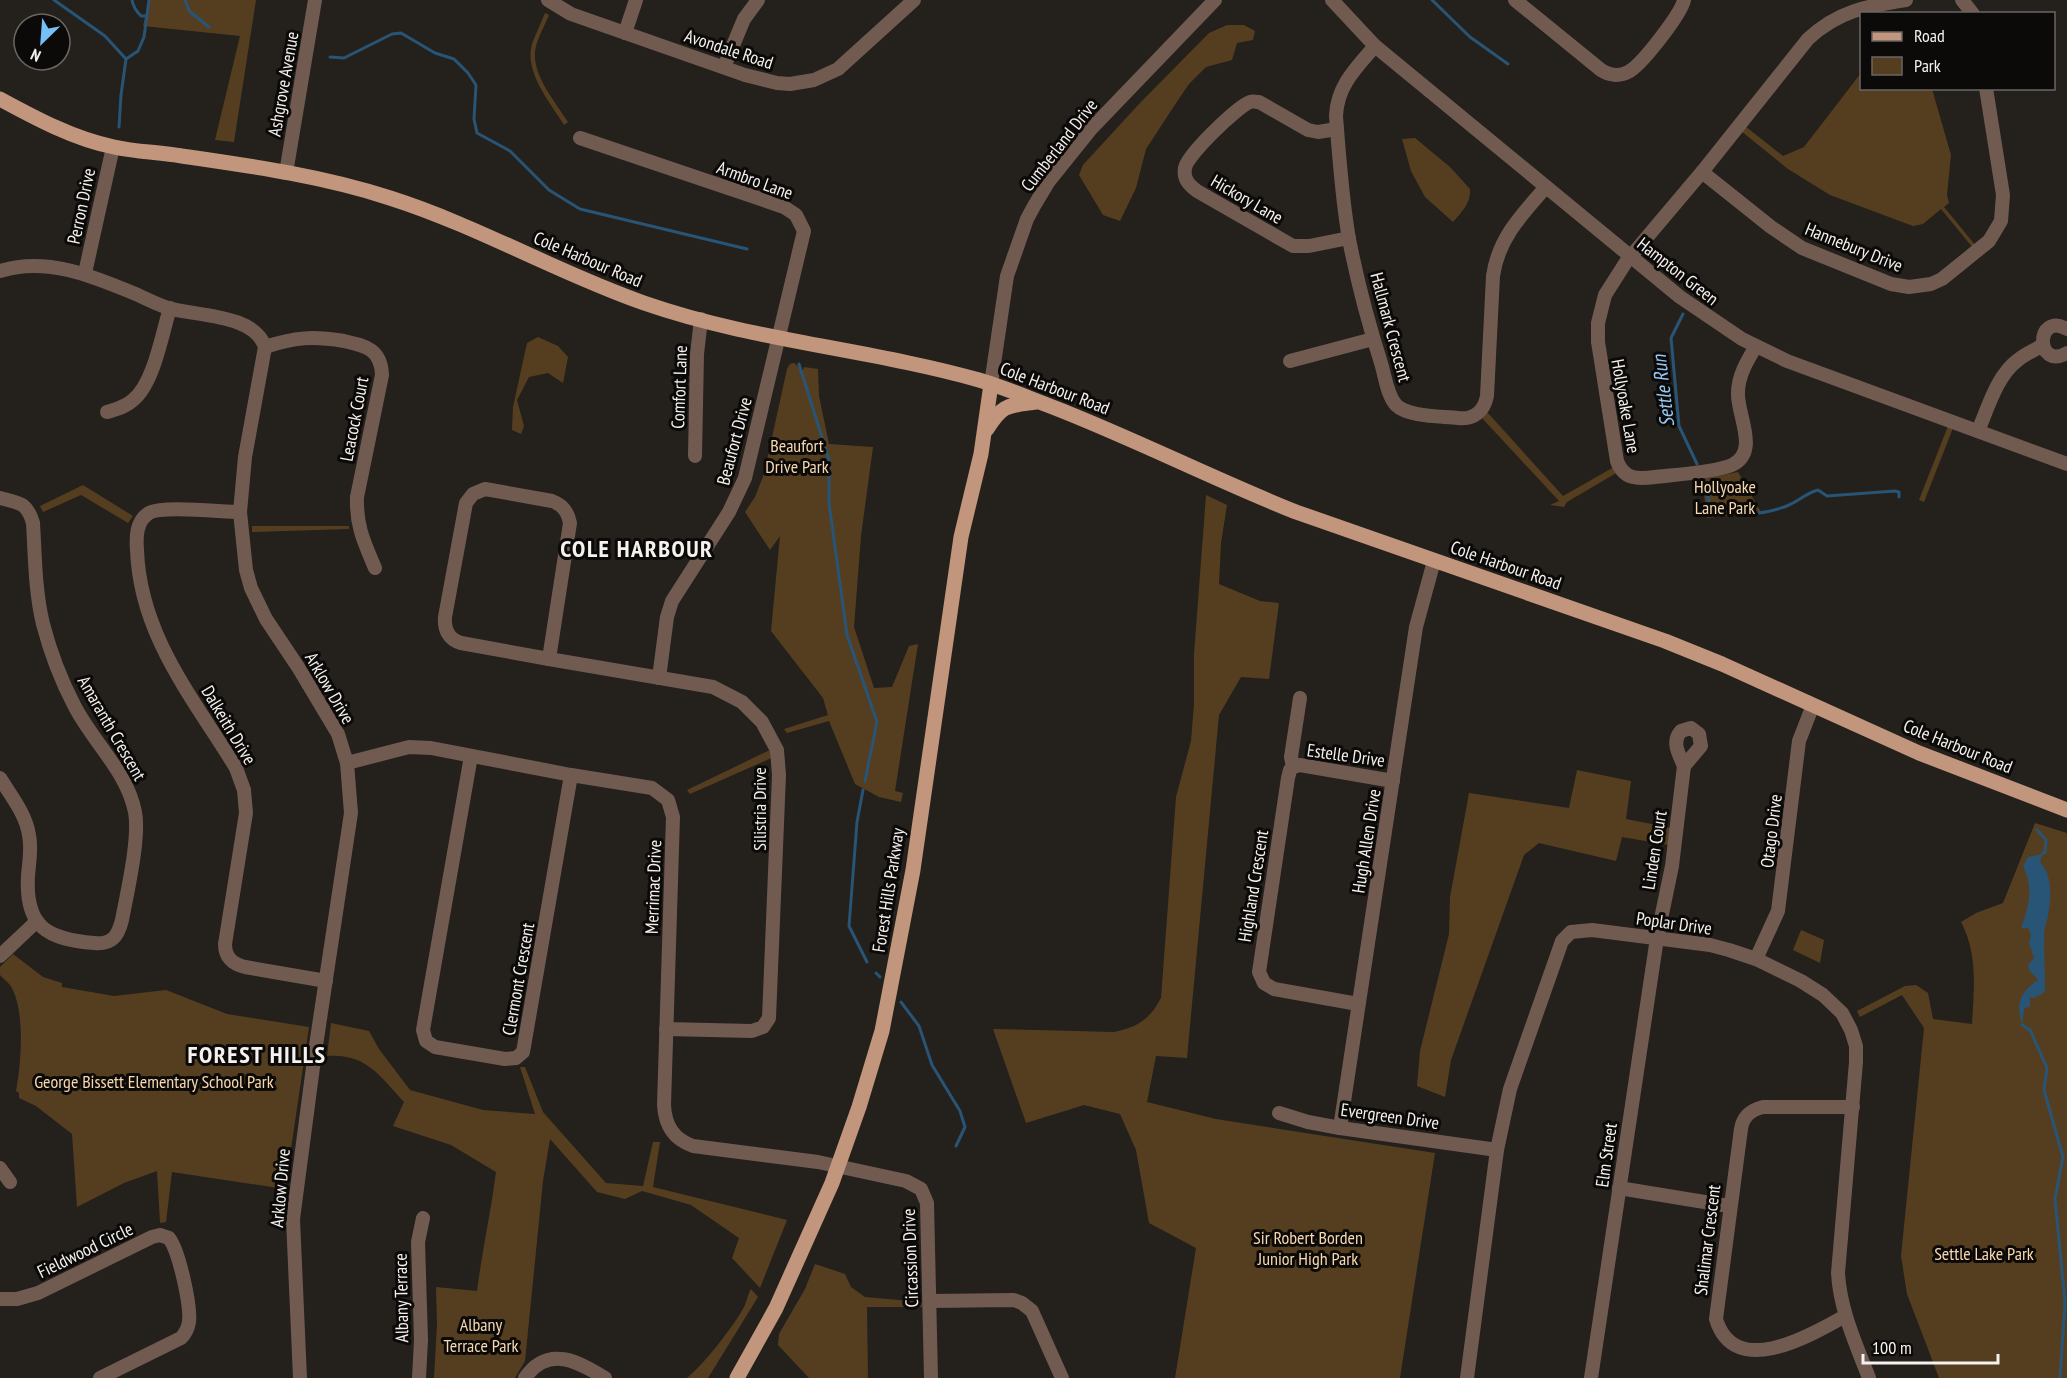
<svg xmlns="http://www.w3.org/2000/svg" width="2067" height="1378" font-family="'PT Sans Narrow',sans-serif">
<rect width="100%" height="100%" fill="#24201c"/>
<g fill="#553e20">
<polygon points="149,0 256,0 234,142 215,140 240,36 143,26"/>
<path d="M545 13 549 15C545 25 539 35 536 46 529 72 555 101 568 122L564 125C550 102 524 72 532 44 536 33 541 23 545 13Z"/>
<polygon points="1227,25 1244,25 1255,31 1253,40 1237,43 1232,60 1206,67 1189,84 1178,100 1146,149 1136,188 1120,221 1103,215 1079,175 1083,165 1139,104 1209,33"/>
<polygon points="1861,73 1862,88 1932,89 1951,155 1947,195 1949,203 1944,207 1976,246 1973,248 1941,209 1923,224 1913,226 1830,195 1788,169 1741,131 1745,126 1783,156 1804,147"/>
<path d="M1415 138 1450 167 1470 189C1471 203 1462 212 1453 222L1425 197 1411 171 1402 139Z"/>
<polygon points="538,337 558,346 568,357 563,383 548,373 529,377 517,400 524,426 521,434 512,430 513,407 527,343"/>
<polygon points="794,363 803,370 804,367 818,369 819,396 829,444 873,447 861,536 854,627 874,688 892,687 909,646 918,644 895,791 903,793 901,802 879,797 855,784 829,721 787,733 784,729 828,715 823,698 771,631 780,536 770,550 745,512 755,497 764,474 787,369 790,364"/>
<polygon points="1487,412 1563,496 1614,467 1618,472 1567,502 1564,507 1550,505 1559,501 1482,418"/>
<polygon points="1948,426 1953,428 1924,502 1919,500"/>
<polygon points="1738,472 1761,512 1707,518 1702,479"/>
<polygon points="83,485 133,516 128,523 81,495 43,512 40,506"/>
<path d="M1206 495 1227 505 1221 543 1219 584 1260 601 1279 603 1269 679 1241 677 1219 715 1187 1058 1156 1056 1147 1102 1216 1119 1435 1153 1400 1378H1175L1196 1248 1149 1223 1136 1150 1120 1114 1084 1105 1026 1123 993 1029 1114 1032C1138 1027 1150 1019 1161 998L1176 797 1191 741 1194 704V654Z"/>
<polygon points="252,526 349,526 349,529 252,532"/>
<polygon points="774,748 776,756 690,794 687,790"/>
<polygon points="1577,770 1631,781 1626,819 1672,828 1669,845 1622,837 1616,861 1539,843 1524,855 1451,1060 1445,1097 1417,1086 1420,1051 1449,934 1450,897 1469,793 1569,808"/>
<path d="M2035 823 2067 833V1378H1939L1907 1294 1901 1256 1924 1028 1902 995 1860 1017 1857 1011 1905 986 1916 985 1928 993 1933 1019 1972 1024C1974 988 1978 954 1961 922L1976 913 2003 903Z"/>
<polygon points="1801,930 1824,940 1820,963 1793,950"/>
<path d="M13 954 43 977 62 983V987L114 996 166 990 227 1014 309 1027 285 1189 172 1172 166 1222 160 1223 157 1171 124 1183 77 1207 72 1134 36 1106 19 1098V1093L16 1091C21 1064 26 1009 10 985 7 982 3 978 0 975V967Z"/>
<path d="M331 1023 369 1031 379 1049 410 1090 483 1110 535 1114 520 1067H525L543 1112 606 1183 643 1186 653 1142H660L653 1187 787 1220 760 1288 732 1258 739 1238 691 1205 642 1191 625 1199 597 1192 550 1139 543 1181 525 1361 515 1378H434L437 1325 436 1287 477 1291C482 1251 491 1212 496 1172L451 1145 393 1126 404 1102C380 1076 366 1053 327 1056Z"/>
<polygon points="815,1264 845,1274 851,1287 865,1297 922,1302 922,1307 867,1307 868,1378 809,1378 778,1345 779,1334 805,1289"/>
<path d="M751 1289 758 1297 708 1378H687C704 1364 734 1326 744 1307 747 1301 747 1296 751 1289Z"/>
</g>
<path fill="#285476" d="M2042 854 2040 862C2053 876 2051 897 2048 916 2047 922 2044 928 2044 935 2044 954 2045 973 2045 992L2034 998 2030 997V1006L2024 1009 2022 1025C2016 1005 2019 992 2038 980L2029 970 2028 965 2034 958 2029 943 2031 935 2028 928H2021C2029 906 2034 889 2023 866L2028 857Z"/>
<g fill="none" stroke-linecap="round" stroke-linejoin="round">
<g stroke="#285476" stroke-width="3">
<polyline points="54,0 105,36 126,59 138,51 144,37 149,0"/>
<path d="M132 0C133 6 136 11 141 16H147"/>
<polyline points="185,0 189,11 209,27"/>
<polyline points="1432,0 1470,37 1508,64"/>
<polyline points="330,57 344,58 392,34 401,33 435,53 454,59 468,73 476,85 474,119 477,133 510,151 549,190 580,209 747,249"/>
<polyline points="119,127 121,95 126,59"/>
<polyline points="1683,314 1671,338 1679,426 1697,464"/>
<polyline points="799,364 829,460 829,503 847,635 877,722 865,781"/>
<path d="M1702 477 1711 508C1737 516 1763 516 1789 505 1799 501 1806 493 1818 490L1827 496 1895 491 1899 492V497"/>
<polyline points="863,790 857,822 849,926 867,962"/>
<polyline points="2037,830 2046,840 2045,852 2042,854"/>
<polyline points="876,973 880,977"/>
<polyline points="901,1002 919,1026 932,1065 960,1111 965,1127 956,1146"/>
<polyline points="2022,1025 2030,1030 2047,1068 2044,1090 2063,1157 2055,1199 2065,1302 2060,1378"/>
</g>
<g stroke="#715b50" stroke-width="14">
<polyline points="548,0 571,14 745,75 777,83 790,84 814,80 838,69 914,0"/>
<polyline points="1332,0 1375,46 1680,297 1742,339 1787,361 2067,464"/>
<path d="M1515 0 1601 70C1609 75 1619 77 1628 72 1641 66 1681 14 1684 0"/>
<polyline points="1962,0 1973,14"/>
<polyline points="625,33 636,0"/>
<path d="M1375 46C1356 68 1337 86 1336 116 1339 156 1342 199 1349 239 1357 280 1368 322 1381 363 1385 376 1387 395 1396 405 1408 417 1442 416 1458 418 1474 420 1484 411 1487 396L1493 276C1498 239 1522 214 1546 187"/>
<polyline points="724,67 744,19 758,0"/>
<path d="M1337 129 1318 132 1308 130 1259 102C1255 102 1254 101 1250 102 1237 107 1187 155 1185 168 1183 179 1189 185 1197 191L1293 246H1309L1349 238"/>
<polyline points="580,138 784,207 796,215 804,231 745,478 729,512 672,601 667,617 659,678"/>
<polyline points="1702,172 1771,227 1802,248 1891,284 1909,287 1931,284 1942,279 1989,241 2001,221 2003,195 1986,88"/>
<polyline points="286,173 315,0"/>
<path d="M0 271C47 256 95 277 138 295 149 300 160 306 172 309 200 316 255 315 265 347L245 457 240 512 246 570 251 588 266 619 298 667 338 734 347 763 351 813 315 1052 293 1219 300 1378"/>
<polyline points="85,273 113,147"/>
<path d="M2067 329C2035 311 2035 371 2067 353"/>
<path d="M1756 346C1747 361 1738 376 1738 393 1737 415 1760 452 1732 465 1717 472 1673 475 1655 477 1638 479 1624 480 1617 461L1598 342V323L1605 295 1626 262 1702 172 1808 39C1838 11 1867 6 1906 0"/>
<path d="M265 347C295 337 313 336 344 341 366 346 381 349 382 375L357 497C356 526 364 542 375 568"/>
<polyline points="1290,361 1373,339"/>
<polyline points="991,384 1007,276 1027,219 1034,206 1049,181 1090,130 1215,0"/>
<path d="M107 412C116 409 126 407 133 400 154 383 162 334 170 308"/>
<path d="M1978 431C1988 408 1997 375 2018 360 2025 354 2035 350 2043 345"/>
<polyline points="695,456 697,354 701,319"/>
<path d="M485 489 552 501C563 505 568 512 570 523L549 659 461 643C448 639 444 629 445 617L466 503 473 494Z"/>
<path d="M0 498C19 503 27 502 33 523 35 556 35 591 43 624 50 651 61 680 74 705 92 741 127 771 135 812 140 838 127 893 122 920 118 936 112 945 94 943 48 939 25 928 28 876 29 862 32 849 29 835 26 814 11 796 0 778"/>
<path d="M240 512C222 512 162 505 149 513 136 521 136 537 137 550 140 636 194 699 236 768L244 790 246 813 225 944C225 958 233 964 245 967L326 981"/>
<polyline points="549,659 713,687 742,702 762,722 777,750 779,775 769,1018 763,1027 752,1031 666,1029"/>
<polyline points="1300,698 1291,757 1293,767 1290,770 1288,778 1259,972 1264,983 1274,989 1358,1004"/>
<path d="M1691 728 1699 734 1701 746 1684 766C1679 754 1671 742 1681 731Z"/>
<polyline points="471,756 423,1030 426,1041 435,1047 505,1059 516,1058 523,1052 571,775"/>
<path d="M347 763 409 747 431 748 571 775 652 788 668 800 673 817 664 1105C665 1125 673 1139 693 1146L818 1162 906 1181 921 1189 927 1203 931 1378"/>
<polyline points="1293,767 1300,765 1393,781"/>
<polyline points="0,956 37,921"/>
<polyline points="1756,959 1778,911 1799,741 1813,705"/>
<polyline points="1279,1113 1308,1122 1340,1128 1497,1150"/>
<polyline points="1340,1128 1416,627 1434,561"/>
<polyline points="0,1168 10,1182"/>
<polyline points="1619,1188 1729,1206"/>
<path d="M0 1299H17L38 1293 152 1237 160 1235 169 1238C179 1251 191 1305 189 1322 188 1328 185 1334 181 1338L100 1378"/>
<polyline points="930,1301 1014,1300 1022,1303 1032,1311 1062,1378"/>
<path d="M1845 1316C1805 1339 1734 1378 1716 1319L1741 1129C1743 1116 1751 1110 1763 1107H1853"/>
<polyline points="419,1378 421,1340 418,1242 423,1218"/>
<path d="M525 1378C548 1344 579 1362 605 1378"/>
<path d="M1467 1378 1497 1150 1510 1089 1562 941 1571 932 1592 930 1710 945 1729 950 1756 959 1801 981 1823 995 1842 1013 1851 1030 1856 1046V1062L1838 1273C1840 1310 1856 1344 1869 1378"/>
<polyline points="1591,1378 1657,938 1672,866 1684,766"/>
</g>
<g stroke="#c2957d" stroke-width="15">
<path d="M0 99C35 118 74 139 114 147 136 152 159 152 182 156 251 166 323 176 390 198 478 226 558 273 644 303 753 341 869 349 979 380 1003 387 1026 397 1050 406 1133 438 1213 479 1296 512L1665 641 1722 664 1919 753 2067 810"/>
<path d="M987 429C1003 404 1007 406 1036 402"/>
<polyline points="737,1378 776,1308 832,1183 859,1107 882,1031 913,870 961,537 981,454 991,384"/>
</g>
</g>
<g text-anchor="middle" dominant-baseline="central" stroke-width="6" stroke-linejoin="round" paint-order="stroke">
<g font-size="18" fill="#f4f1ee" stroke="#0c0a08">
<text transform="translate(729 49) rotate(18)">Avondale Road</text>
<text transform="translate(283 84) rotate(-80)">Ashgrove Avenue</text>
<text transform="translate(1059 145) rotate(-52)">Cumberland Drive</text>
<text transform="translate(755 180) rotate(20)">Armbro Lane</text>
<text transform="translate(1247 199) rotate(30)">Hickory Lane</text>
<text transform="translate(81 206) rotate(-78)">Perron Drive</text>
<text transform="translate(1854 247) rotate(22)">Hannebury Drive</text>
<text transform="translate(588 259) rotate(23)">Cole Harbour Road</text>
<text transform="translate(1678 271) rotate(38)">Hampton Green</text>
<text transform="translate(1391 327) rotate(75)">Hallmark Crescent</text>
<text transform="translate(679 387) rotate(-88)">Comfort Lane</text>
<text transform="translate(1055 388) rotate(21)">Cole Harbour Road</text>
<text transform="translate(1626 406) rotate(80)">Hollyoake Lane</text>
<text transform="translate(354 419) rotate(-79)">Leacock Court</text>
<text transform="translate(734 441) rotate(-75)">Beaufort Drive</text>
<text transform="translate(1506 565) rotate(19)">Cole Harbour Road</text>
<text transform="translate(330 688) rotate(60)">Arklow Drive</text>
<text transform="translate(229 725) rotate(59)">Dalkeith Drive</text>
<text transform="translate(112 728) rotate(60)">Amaranth Crescent</text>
<text transform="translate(1958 746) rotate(22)">Cole Harbour Road</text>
<text transform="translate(1346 755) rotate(8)">Estelle Drive</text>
<text transform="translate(759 809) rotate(-90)">Silistria Drive</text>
<text transform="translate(1771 831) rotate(-83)">Otago Drive</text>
<text transform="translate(1366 841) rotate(-81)">Hugh Allen Drive</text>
<text transform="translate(1654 850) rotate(-81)">Linden Court</text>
<text transform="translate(1253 886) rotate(-81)">Highland Crescent</text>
<text transform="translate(653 887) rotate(-88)">Merrimac Drive</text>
<text transform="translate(888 890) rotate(-81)">Forest Hills Parkway</text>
<text transform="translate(1674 923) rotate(8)">Poplar Drive</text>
<text transform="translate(518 979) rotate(-80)">Clermont Crescent</text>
<text transform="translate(1390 1116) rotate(8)">Evergreen Drive</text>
<text transform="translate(1606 1155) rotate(-82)">Elm Street</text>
<text transform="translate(280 1188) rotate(-85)">Arklow Drive</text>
<text transform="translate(1707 1240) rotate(-83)">Shalimar Crescent</text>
<text transform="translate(85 1250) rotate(-26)">Fieldwood Circle</text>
<text transform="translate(910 1258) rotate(-92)">Circassion Drive</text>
<text transform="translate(401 1298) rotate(-91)">Albany Terrace</text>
</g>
<g font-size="18" fill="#f8d8b0" stroke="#0c0a08">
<text x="797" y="445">Beaufort<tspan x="797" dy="21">Drive Park</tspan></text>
<text x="1725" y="486">Hollyoake<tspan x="1725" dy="21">Lane Park</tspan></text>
<text x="154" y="1081">George Bissett Elementary School Park</text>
<text x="1308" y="1237">Sir Robert Borden<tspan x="1308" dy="21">Junior High Park</tspan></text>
<text x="1984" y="1253">Settle Lake Park</text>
<text x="481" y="1324">Albany<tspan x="481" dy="21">Terrace Park</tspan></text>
</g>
<g font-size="20" font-style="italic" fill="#95caf7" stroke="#0c0a08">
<text transform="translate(1663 391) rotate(-97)">Settle Run</text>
</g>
<g font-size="24" font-weight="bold" letter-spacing="1.5" fill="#f4f1ee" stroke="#0c0a08">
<text x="637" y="548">COLE HARBOUR</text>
<text x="257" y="1054">FOREST HILLS</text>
</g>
</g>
<rect x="1860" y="12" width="195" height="78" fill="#0c0a08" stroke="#696664" stroke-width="1.5"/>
<rect x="1872" y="32" width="30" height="9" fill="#c2957d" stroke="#696664" stroke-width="1.5"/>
<text x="1914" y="42" font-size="18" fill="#f4f1ee">Road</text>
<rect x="1872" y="57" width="30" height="18" fill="#553e20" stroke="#696664" stroke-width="1.5"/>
<text x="1914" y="72" font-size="18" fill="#f4f1ee">Park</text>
<g transform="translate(42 42) rotate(205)"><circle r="28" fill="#0c0a08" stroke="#696664" stroke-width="1.5"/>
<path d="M0-4.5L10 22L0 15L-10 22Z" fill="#75c0f6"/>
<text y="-9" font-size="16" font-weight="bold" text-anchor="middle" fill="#f4f1ee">N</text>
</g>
<path d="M1863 1354v9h135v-9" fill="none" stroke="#f4f1ee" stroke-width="3"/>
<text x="1872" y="1354" font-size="18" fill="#f4f1ee" stroke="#0c0a08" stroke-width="4.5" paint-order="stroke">100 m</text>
</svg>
